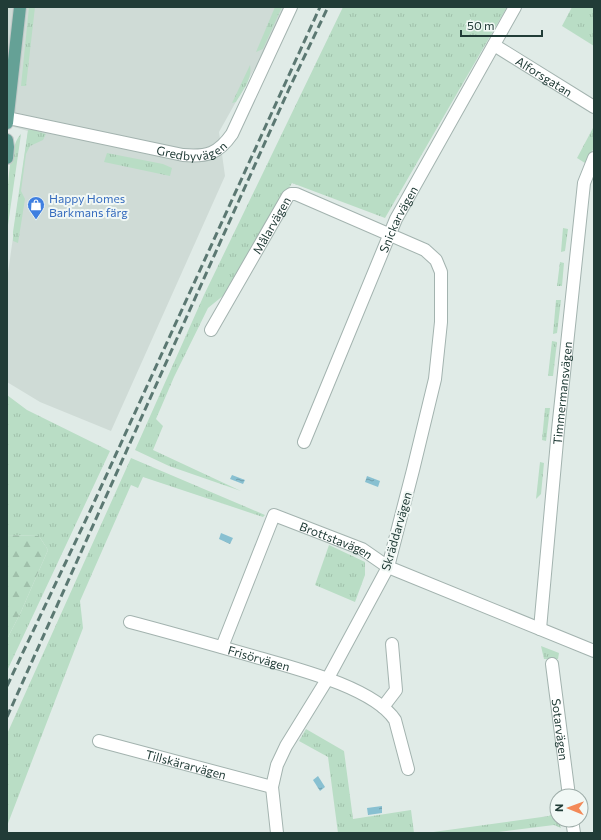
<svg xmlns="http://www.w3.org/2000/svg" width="601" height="840" font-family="Commissioner,sans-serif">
<defs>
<pattern id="grass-tufts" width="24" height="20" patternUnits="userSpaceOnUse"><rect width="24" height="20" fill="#b9ddc5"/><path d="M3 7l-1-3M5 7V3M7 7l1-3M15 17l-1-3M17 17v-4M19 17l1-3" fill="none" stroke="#9fbfaa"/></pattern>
<pattern id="forest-firs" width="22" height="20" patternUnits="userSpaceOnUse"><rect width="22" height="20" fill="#b9ddc5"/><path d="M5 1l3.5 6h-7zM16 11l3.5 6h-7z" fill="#9fbfaa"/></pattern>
<pattern id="water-ripples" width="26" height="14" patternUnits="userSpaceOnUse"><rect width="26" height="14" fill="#88c0d1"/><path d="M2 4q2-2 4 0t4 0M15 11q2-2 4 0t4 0" fill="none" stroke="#6f9daa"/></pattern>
</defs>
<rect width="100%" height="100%" fill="#e0ebe7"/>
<polygon fill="#cfdbd6" points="7,7 284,7 265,50 219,132 225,176 111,431 40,402 7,382 7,280 28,131 7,125"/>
<g fill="url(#grass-tufts)">
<polygon points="29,7 35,7 26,86 21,86"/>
<polygon points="275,7 282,7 263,49 256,52"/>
<polygon points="343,7 507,7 385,218 292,183 224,295 208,308 174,377 156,419 163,426 153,450 241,491 169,466 135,450 204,295"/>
<polygon points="572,7 594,7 594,46 562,26"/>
<path d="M250 65C253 78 242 92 236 102L232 103Z"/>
<polygon points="594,126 594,148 585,163 577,158"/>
<polygon points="28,130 34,130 46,134 43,140 30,146 26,154 21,191 25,199 18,243 13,241 13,232"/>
<path d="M21 134 7 232C7 210 6 149 21 134Z"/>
<polygon points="107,153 163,164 172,168 170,176 104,162"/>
<polygon points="563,228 568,229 565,251 561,252"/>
<polygon points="560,262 564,263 562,286 557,286"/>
<polygon points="556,300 561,300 557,333 553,334"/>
<polygon points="552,341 557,342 553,376 548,376"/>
<polygon points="7,395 27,410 110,451 7,671 7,639 20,614 48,550 39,536 7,535"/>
<polygon points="545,408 550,408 546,441 542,440"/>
<polygon points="131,458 265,515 263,517 143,477 138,488 131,485 80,601 83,628 7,826 7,734"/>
<polygon points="540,462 544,463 541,494 536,499"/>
<polygon points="329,545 365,562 365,575 355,602 315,585"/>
<polygon points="541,646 559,653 558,659 544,659"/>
<polygon points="306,729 344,751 353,819 411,810 414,833 338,833 328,757 299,741"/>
<polygon points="557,809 557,820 559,820 561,828 554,825 491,833 426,833 549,816"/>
</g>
<polygon fill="url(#forest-firs)" points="7,535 39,536 48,550 20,614 7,639"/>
<g fill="url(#water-ripples)">
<polygon points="232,475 245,480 243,484 230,479"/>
<polygon points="367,476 380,481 378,487 365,482"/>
<polygon points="221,533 233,538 230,544 219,539"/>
<polygon points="318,776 325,787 320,791 313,780"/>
<polygon points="382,806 382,813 368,815 367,808"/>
</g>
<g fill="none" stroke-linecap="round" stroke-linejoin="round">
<defs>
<g id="minor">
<path id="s1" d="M494 45 594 107"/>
<path id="s2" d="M8 118 183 155C207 157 218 154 232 134L291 7"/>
<path id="s3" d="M211 330 288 196 291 194H296L425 250 436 260 441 272V322L435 379 413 470 388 567 328 678 286 746 277 765 272 787 277 833"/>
<path id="s4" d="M304 442 396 219 515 7"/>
<path id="s5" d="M130 622C172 633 214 645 256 657 294 668 373 687 395 720L408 769"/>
<path id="s6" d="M540 629 558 430 584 183 594 158"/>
<path id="s7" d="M222 647 274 515 362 549 388 567 594 651"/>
<path id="s8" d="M552 664 569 796"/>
<polyline points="383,707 396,690 392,644"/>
<path id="s9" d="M99 741 272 787"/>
<polyline points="572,820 574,833"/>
</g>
<g id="major">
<polyline points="7,123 20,7"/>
<polyline points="7,140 8,147 7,158"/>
</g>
</defs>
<use href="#minor" stroke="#a3b3af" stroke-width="14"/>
<use href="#major" stroke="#c1c8c7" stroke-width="14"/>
<use href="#minor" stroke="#fff" stroke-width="12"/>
<use href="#major" stroke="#65a196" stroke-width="12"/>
<g stroke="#5b7872" stroke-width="3" stroke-dasharray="8 4" stroke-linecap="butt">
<polyline points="7,686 91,509 320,7"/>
<polyline points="7,717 289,89 328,7"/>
</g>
</g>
<defs>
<symbol id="shop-pin" viewBox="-11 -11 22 30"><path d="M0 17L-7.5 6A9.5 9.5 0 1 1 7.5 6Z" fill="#3f7fe0" stroke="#f1f8f5"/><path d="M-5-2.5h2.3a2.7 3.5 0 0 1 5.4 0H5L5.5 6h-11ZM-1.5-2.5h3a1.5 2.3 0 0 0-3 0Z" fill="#fff"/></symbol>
</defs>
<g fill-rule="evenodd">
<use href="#shop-pin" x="26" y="195" width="20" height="27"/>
</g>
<g text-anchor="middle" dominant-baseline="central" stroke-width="4" stroke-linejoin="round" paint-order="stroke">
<g font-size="12" fill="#213c37" stroke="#f1f8f5">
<text stroke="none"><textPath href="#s1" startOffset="59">Alforsgatan</textPath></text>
<text stroke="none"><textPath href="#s2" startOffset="188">Gredbyvägen</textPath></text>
<text stroke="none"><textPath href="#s4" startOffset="242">Snickarvägen</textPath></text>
<text stroke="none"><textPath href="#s3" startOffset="121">Målarvägen</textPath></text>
<text stroke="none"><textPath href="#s6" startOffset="237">Timmermansvägen</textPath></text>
<text transform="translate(396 531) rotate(-74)">Skräddarvägen</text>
<text stroke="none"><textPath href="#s7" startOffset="209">Brottstavägen</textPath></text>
<text stroke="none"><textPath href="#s5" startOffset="134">Frisörvägen</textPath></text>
<text stroke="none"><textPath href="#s8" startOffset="66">Sotarvägen</textPath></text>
<text stroke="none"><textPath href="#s9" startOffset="90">Tillskärarvägen</textPath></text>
</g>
<g font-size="12" fill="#366cbe" stroke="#f1f8f5" text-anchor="start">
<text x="49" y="198">Happy Homes<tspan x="49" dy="14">Barkmans färg</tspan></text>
</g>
</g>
<rect width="601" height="840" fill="none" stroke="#213c37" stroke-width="16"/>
<g transform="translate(569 808) rotate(271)"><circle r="19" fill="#f1f8f5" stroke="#9eada9"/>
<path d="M0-3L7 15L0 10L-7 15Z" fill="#f38957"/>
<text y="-6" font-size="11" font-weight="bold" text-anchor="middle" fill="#213c37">N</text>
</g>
<path d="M461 30v6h81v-6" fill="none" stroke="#213c37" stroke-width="2"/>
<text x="467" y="30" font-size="12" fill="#213c37" stroke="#f1f8f5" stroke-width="3" paint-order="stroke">50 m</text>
</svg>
